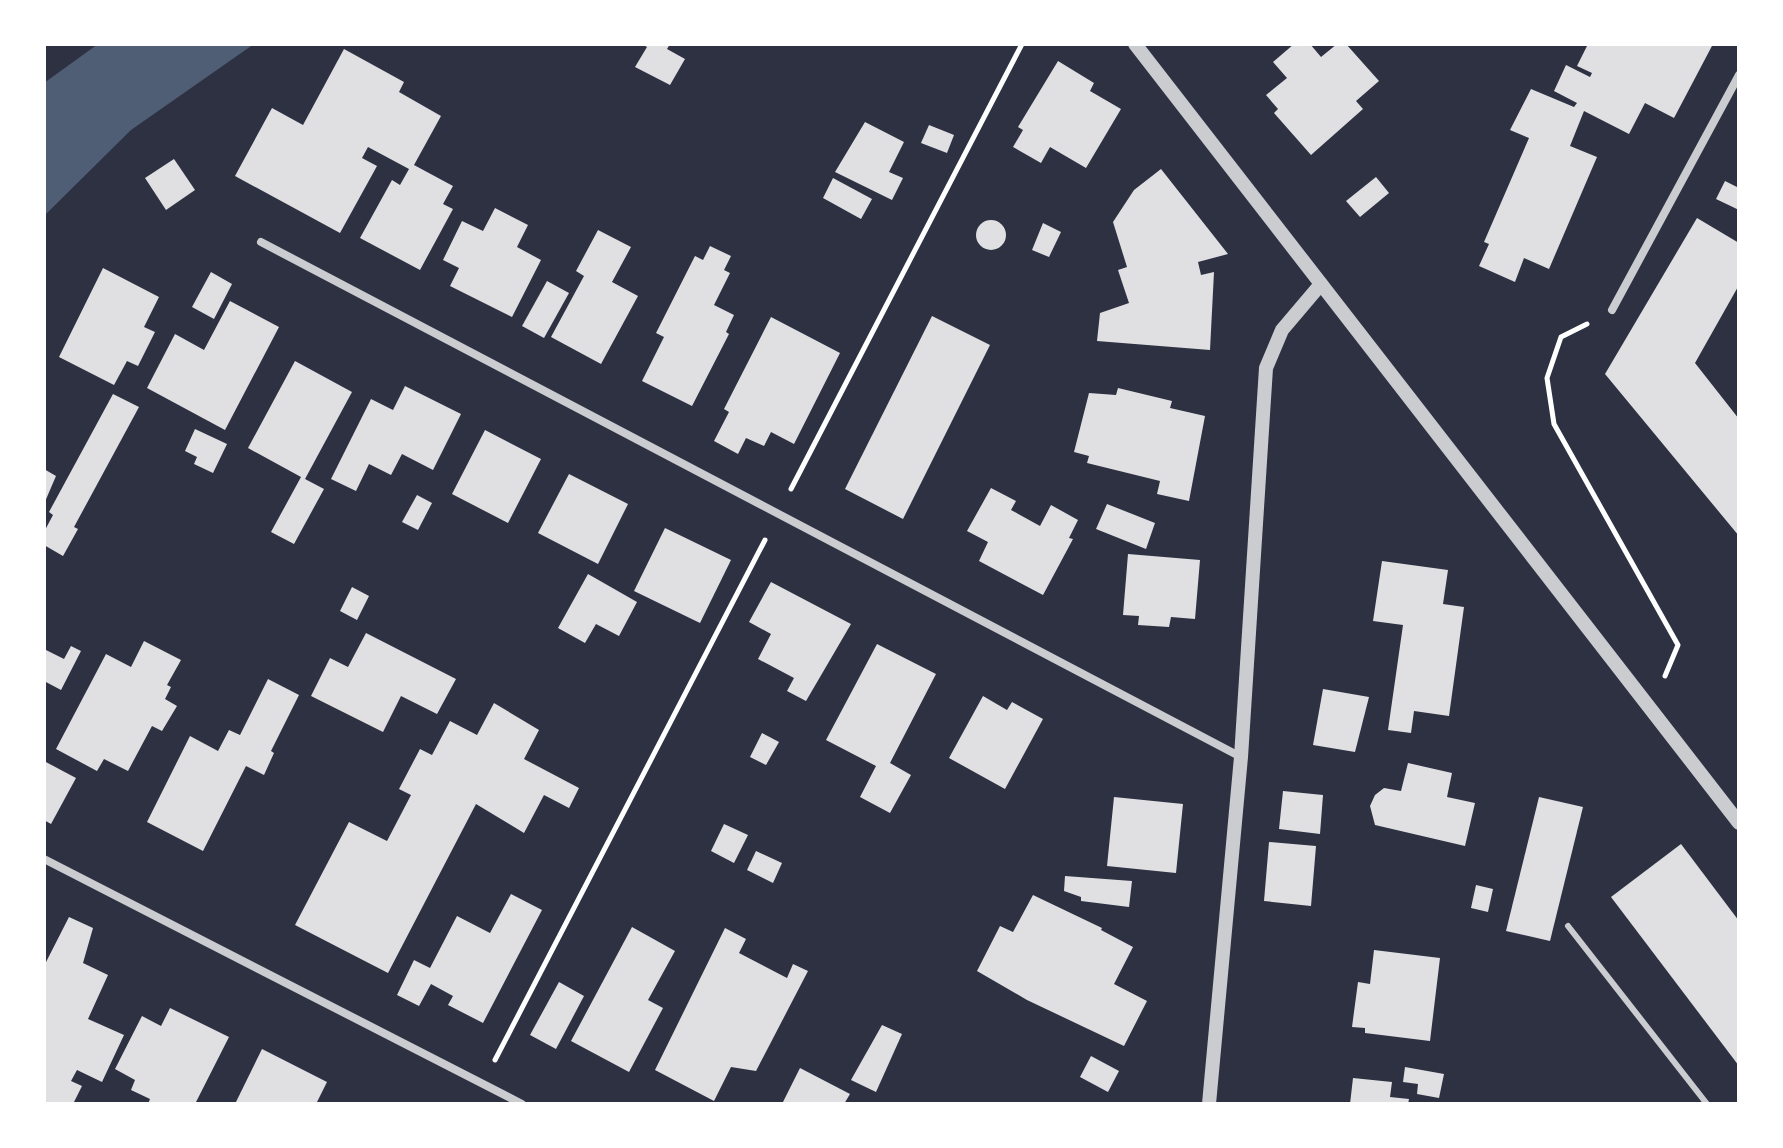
<svg xmlns="http://www.w3.org/2000/svg" width="1783" height="1148" font-family="'IBM Plex Sans',sans-serif">
<rect width="100%" height="100%" fill="#2d3142"/>
<polygon fill="#4f5d75" points="98,44 254,44 131,130 44,216 44,83"/>
<g fill="#e0e0e3">
<polygon points="642,44 670,44 667,49 685,59 670,85 635,67 647,47"/>
<polygon points="1294,44 1310,44 1321,57 1337,44 1346,44 1379,81 1356,101 1363,109 1311,155 1274,113 1278,109 1266,95 1287,78 1273,62"/>
<polygon points="1588,44 1713,44 1674,118 1645,103 1629,134 1584,111 1570,146 1597,157 1549,269 1524,258 1515,282 1479,266 1489,244 1484,242 1529,138 1510,130 1531,89 1574,107 1577,103 1554,91 1566,65 1590,77 1592,73 1577,66"/>
<polygon points="344,49 404,82 399,92 441,116 414,165 453,186 443,204 453,209 420,270 360,238 392,180 400,185 409,169 368,147 362,158 377,166 340,233 235,176 272,108 303,125"/>
<polygon points="1058,61 1094,83 1090,91 1121,109 1086,168 1050,147 1041,163 1013,147 1023,130 1018,127"/>
<polygon points="865,122 904,142 889,172 903,178 892,200 835,172"/>
<polygon points="929,125 954,135 947,153 921,143"/>
<polygon points="174,159 195,190 166,210 145,178"/>
<polygon points="1161,169 1228,254 1198,262 1201,275 1214,272 1210,350 1097,341 1100,313 1129,303 1118,270 1127,267 1113,222 1134,190"/>
<polygon points="1376,177 1389,193 1360,217 1346,201"/>
<polygon points="833,178 872,199 861,219 823,198"/>
<polygon points="1725,181 1739,188 1739,210 1716,199"/>
<polygon points="495,208 528,225 517,247 541,260 512,317 450,286 459,268 443,260 462,221 483,231"/>
<polygon points="1697,218 1739,243 1739,285 1695,363 1739,419 1739,536 1605,374"/>
<circle cx="991" cy="235" r="15"/>
<polygon points="1043,223 1061,232 1049,257 1032,250"/>
<polygon points="598,230 631,247 612,282 638,296 601,364 551,337 584,276 576,271"/>
<polygon points="710,246 731,256 724,270 730,273 714,305 734,315 726,332 729,334 692,406 642,381 664,337 656,333 695,256 703,260"/>
<polygon points="103,268 159,297 144,327 155,332 138,366 127,361 114,385 59,357"/>
<polygon points="211,272 232,284 214,319 192,307"/>
<polygon points="547,281 569,293 544,338 522,326"/>
<polygon points="230,301 279,327 225,430 147,388 175,334 204,350"/>
<polygon points="932,316 990,345 903,519 845,489"/>
<polygon points="771,317 840,353 794,444 771,432 764,446 746,438 738,454 714,441 729,412 724,409"/>
<polygon points="295,361 352,392 305,479 324,489 294,544 271,532 301,477 248,448"/>
<polygon points="405,386 461,414 433,470 402,454 391,475 369,464 356,491 331,479 371,399 393,410"/>
<polygon points="1118,388 1172,401 1170,408 1205,416 1189,501 1157,494 1160,481 1087,463 1089,456 1074,452 1089,393 1116,395"/>
<polygon points="113,394 139,407 74,527 78,529 63,556 44,545 44,532 53,515 49,512"/>
<polygon points="195,429 227,444 213,473 194,464 197,457 185,451"/>
<polygon points="485,430 541,459 508,523 452,494"/>
<polygon points="44,469 56,476 44,504"/>
<polygon points="569,474 628,504 598,564 538,533"/>
<polygon points="991,488 1016,501 1011,510 1040,526 1051,505 1078,520 1069,538 1073,539 1043,595 979,561 988,542 967,531"/>
<polygon points="417,495 432,503 418,530 402,522"/>
<polygon points="1107,504 1155,523 1146,549 1096,529"/>
<polygon points="665,528 731,560 700,623 634,591"/>
<polygon points="1128,554 1200,560 1195,619 1171,617 1169,627 1138,625 1139,616 1123,615"/>
<polygon points="1382,561 1448,570 1443,604 1464,607 1449,716 1414,711 1411,733 1388,730 1403,625 1373,621"/>
<polygon points="588,574 637,602 619,636 596,624 585,643 558,628"/>
<polygon points="771,582 851,624 806,701 787,691 794,678 758,659 771,634 749,622"/>
<polygon points="352,587 369,596 357,620 340,611"/>
<polygon points="366,633 456,679 437,714 401,696 383,732 311,696 330,658 348,667"/>
<polygon points="144,641 181,660 167,685 171,687 165,699 177,706 162,731 152,726 128,771 104,759 97,771 56,749 106,654 131,667"/>
<polygon points="877,644 936,674 890,763 911,775 890,813 860,797 876,766 826,740"/>
<polygon points="71,646 81,651 61,690 44,681 44,649 64,659"/>
<polygon points="268,679 299,695 271,751 274,753 264,775 246,766 203,851 147,822 190,736 218,751 229,730 240,735"/>
<polygon points="1323,689 1369,697 1355,752 1313,745"/>
<polygon points="983,696 1007,710 1012,702 1043,719 1005,789 949,758"/>
<polygon points="494,703 539,730 524,759 579,788 569,808 544,795 524,833 476,804 388,973 295,925 349,822 387,841 411,795 399,789 420,749 432,755 450,721 477,735"/>
<polygon points="762,733 779,742 766,765 750,757"/>
<polygon points="44,761 76,778 51,824 44,820"/>
<polygon points="1408,763 1452,773 1447,797 1475,803 1465,846 1375,825 1370,806 1375,795 1384,788 1401,791"/>
<polygon points="1283,791 1323,795 1320,834 1279,829"/>
<polygon points="1114,797 1183,804 1176,873 1107,866"/>
<polygon points="1539,797 1583,807 1550,941 1506,931"/>
<polygon points="724,824 748,835 734,863 711,851"/>
<polygon points="1269,842 1316,846 1311,906 1264,901"/>
<polygon points="1681,844 1739,921 1739,1066 1611,897"/>
<polygon points="756,851 782,863 773,883 747,870"/>
<polygon points="1065,876 1132,881 1129,907 1081,901 1081,897 1064,891"/>
<polygon points="1476,885 1493,889 1488,912 1471,908"/>
<polygon points="511,894 542,910 483,1023 448,1005 453,996 431,984 419,1006 397,995 414,960 430,968 457,916 490,933"/>
<polygon points="1033,895 1102,928 1101,930 1133,947 1114,984 1147,1001 1124,1046 1027,1000 977,971 1000,926 1013,932"/>
<polygon points="69,917 93,928 83,963 108,975 88,1019 124,1035 102,1082 77,1070 71,1081 82,1086 73,1104 44,1104 44,966"/>
<polygon points="632,927 675,951 648,1000 663,1008 629,1072 571,1041"/>
<polygon points="725,928 746,939 739,953 787,978 793,964 808,971 756,1071 731,1067 714,1101 655,1070"/>
<polygon points="1374,950 1440,958 1430,1041 1365,1033 1365,1028 1352,1027 1358,982 1370,984"/>
<polygon points="559,982 584,996 556,1049 530,1035"/>
<polygon points="170,1008 229,1037 195,1104 148,1104 150,1099 131,1090 135,1080 115,1069 142,1016 161,1026"/>
<polygon points="882,1025 902,1034 876,1092 851,1080"/>
<polygon points="262,1049 327,1082 316,1104 235,1104"/>
<polygon points="1091,1056 1119,1071 1108,1092 1080,1077"/>
<polygon points="1405,1067 1444,1074 1439,1098 1417,1094 1418,1084 1403,1082"/>
<polygon points="800,1068 850,1094 844,1104 782,1104"/>
<polygon points="1353,1078 1392,1082 1390,1097 1409,1099 1408,1104 1350,1104"/>
</g>
<g fill="none" stroke-linecap="round" stroke-linejoin="round">
<g stroke="#fff" stroke-width="5">
<polyline points="1587,324 1561,337 1547,378 1554,424 1678,645 1665,676"/>
<polyline points="791,489 1022,44"/>
<polyline points="495,1060 765,540"/>
</g>
<polyline stroke="#caccd0" stroke-width="6" points="1568,926 1707,1104"/>
<g stroke="#caccd0" stroke-width="8">
<polyline points="261,242 1241,757"/>
<polyline points="1612,310 1739,75"/>
<polyline points="44,859 522,1104"/>
</g>
<g stroke="#caccd0" stroke-width="14">
<polyline points="1135,44 1739,823"/>
<polyline points="1209,1104 1241,757 1266,368 1282,330 1321,284"/>
</g>
</g>
<rect width="1783" height="1148" fill="none" stroke="#ffffff" stroke-width="92"/>
</svg>
